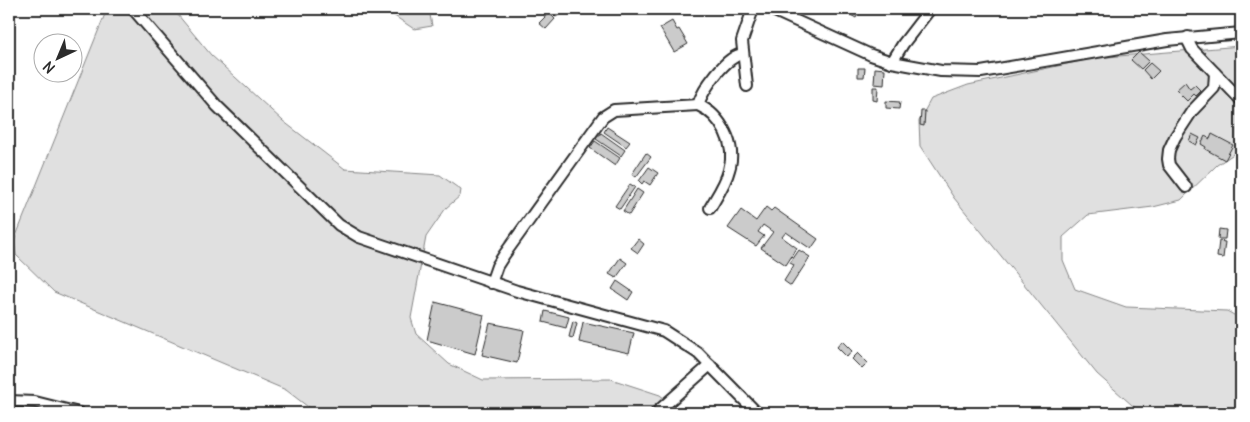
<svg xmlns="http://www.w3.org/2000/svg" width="1250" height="422" font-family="Delius,sans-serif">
<rect width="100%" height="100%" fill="#fff"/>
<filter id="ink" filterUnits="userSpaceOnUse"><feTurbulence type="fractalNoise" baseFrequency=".02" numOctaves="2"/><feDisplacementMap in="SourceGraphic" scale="10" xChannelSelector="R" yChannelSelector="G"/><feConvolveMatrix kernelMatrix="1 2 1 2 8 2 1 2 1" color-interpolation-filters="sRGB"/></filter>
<g filter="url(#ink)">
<g fill="#e0e0e0" stroke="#868686">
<polygon points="107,9 173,9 211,55 283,121 345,169 440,175 461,190 460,196 446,208 426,237 411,318 416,334 449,364 483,380 611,379 660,395 683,413 316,413 286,390 54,292 16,255 14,241"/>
<polygon points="384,9 429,9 432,26 414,29"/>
<polygon points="1241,46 1241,149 1217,165 1181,200 1153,207 1088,215 1063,237 1063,260 1075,289 1126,307 1227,311 1241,319 1241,413 1141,413 1097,374 954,198 920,146 919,121 931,99 968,85 1095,58"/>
</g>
<g fill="#cbcbcb" stroke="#2b2b2b">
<polygon points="555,9 567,9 556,17 552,11"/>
<polygon points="840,9 861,9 856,18"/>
<polygon points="549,13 555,19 546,29 539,23"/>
<polygon points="672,21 677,30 679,29 688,44 674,52 660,28"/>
<polygon points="1139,52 1149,61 1141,69 1131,60"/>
<polygon points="1150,63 1159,71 1151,79 1143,70"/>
<polygon points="858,68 865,68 864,77 858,77"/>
<polygon points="875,68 885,69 884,85 874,84"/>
<polygon points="1185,82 1190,89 1195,85 1201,91 1196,96 1194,94 1187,101 1176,90"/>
<polygon points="873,87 878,87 877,101 873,100"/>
<polygon points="886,101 900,102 899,109 886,108"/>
<polygon points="921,111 925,111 924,126 920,125"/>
<polygon points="607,127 630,142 626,147 604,132"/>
<polygon points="601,133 625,150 621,156 596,139"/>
<polygon points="1192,134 1200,138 1196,145 1189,141"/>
<polygon points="1212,134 1233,145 1225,160 1205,149 1206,147 1201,144 1205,136 1210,139"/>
<polygon points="595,141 620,158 615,166 590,148"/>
<polygon points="646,153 651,157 636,177 632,174"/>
<polygon points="649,167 658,173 650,185 644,181 642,184 639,181"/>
<polygon points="630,184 635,187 620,209 615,206"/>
<polygon points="637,189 643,193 629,215 623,211"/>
<polygon points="766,207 771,211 774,208 818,239 811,249 786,232 782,237 797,248 786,265 761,248 773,232 763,225 758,232 764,236 756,246 728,228 741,210 756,221"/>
<polygon points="1219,229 1226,230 1225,239 1218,239"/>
<polygon points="638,239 644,244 638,253 631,248"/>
<polygon points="1219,241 1225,242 1223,258 1217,257"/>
<polygon points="799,250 810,257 791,286 784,281 794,265 790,263"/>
<polygon points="620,258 627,263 616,278 609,274"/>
<polygon points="617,281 633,292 628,300 612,289"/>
<polygon points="435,302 484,315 475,354 427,340"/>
<polygon points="545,311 569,317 566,328 543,322"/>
<polygon points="573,321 577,323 573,338 569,337"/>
<polygon points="583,322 634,333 629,353 579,342"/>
<polygon points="490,323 524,330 517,363 482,355"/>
<polygon points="842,341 852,351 847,357 837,347"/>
<polygon points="858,353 868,363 862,369 852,359"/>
</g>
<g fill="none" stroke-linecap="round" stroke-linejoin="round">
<defs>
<g id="minor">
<polyline points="133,9 217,106 339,225 359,237 517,291 664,331 698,353 757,413"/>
<polyline points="770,9 871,55 892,62 941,71 981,72 1167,40 1241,33"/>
<polyline points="1188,37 1188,41 1192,49 1241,100"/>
<polyline points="892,62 903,44 930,9"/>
<polyline points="747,86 742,41 753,9"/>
<path d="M698 105C721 115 737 145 729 170 726 183 717 196 710 208"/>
<polyline points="1186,187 1169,165 1168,159 1169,150 1175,137 1192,111 1214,88 1215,73"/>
<path d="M491 283 497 266 504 255 603 117 614 110 698 105C703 89 726 56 743 54"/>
<polyline points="9,401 35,402 79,413"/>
<polyline points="656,413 710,365"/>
</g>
</defs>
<use href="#minor" stroke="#2b2b2b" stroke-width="14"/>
<use href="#minor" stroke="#fff" stroke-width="10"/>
</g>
</g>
<rect width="1250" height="422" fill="none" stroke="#fff" stroke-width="30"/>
<rect x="15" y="15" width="1220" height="392" fill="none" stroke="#2b2b2b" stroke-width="2" filter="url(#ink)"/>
<g transform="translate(58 58) rotate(224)"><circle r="24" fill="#ffffff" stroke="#aaaaaa"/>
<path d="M0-4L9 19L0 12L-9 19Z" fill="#2b2b2b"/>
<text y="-8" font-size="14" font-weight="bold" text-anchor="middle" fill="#2b2b2b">N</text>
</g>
</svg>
